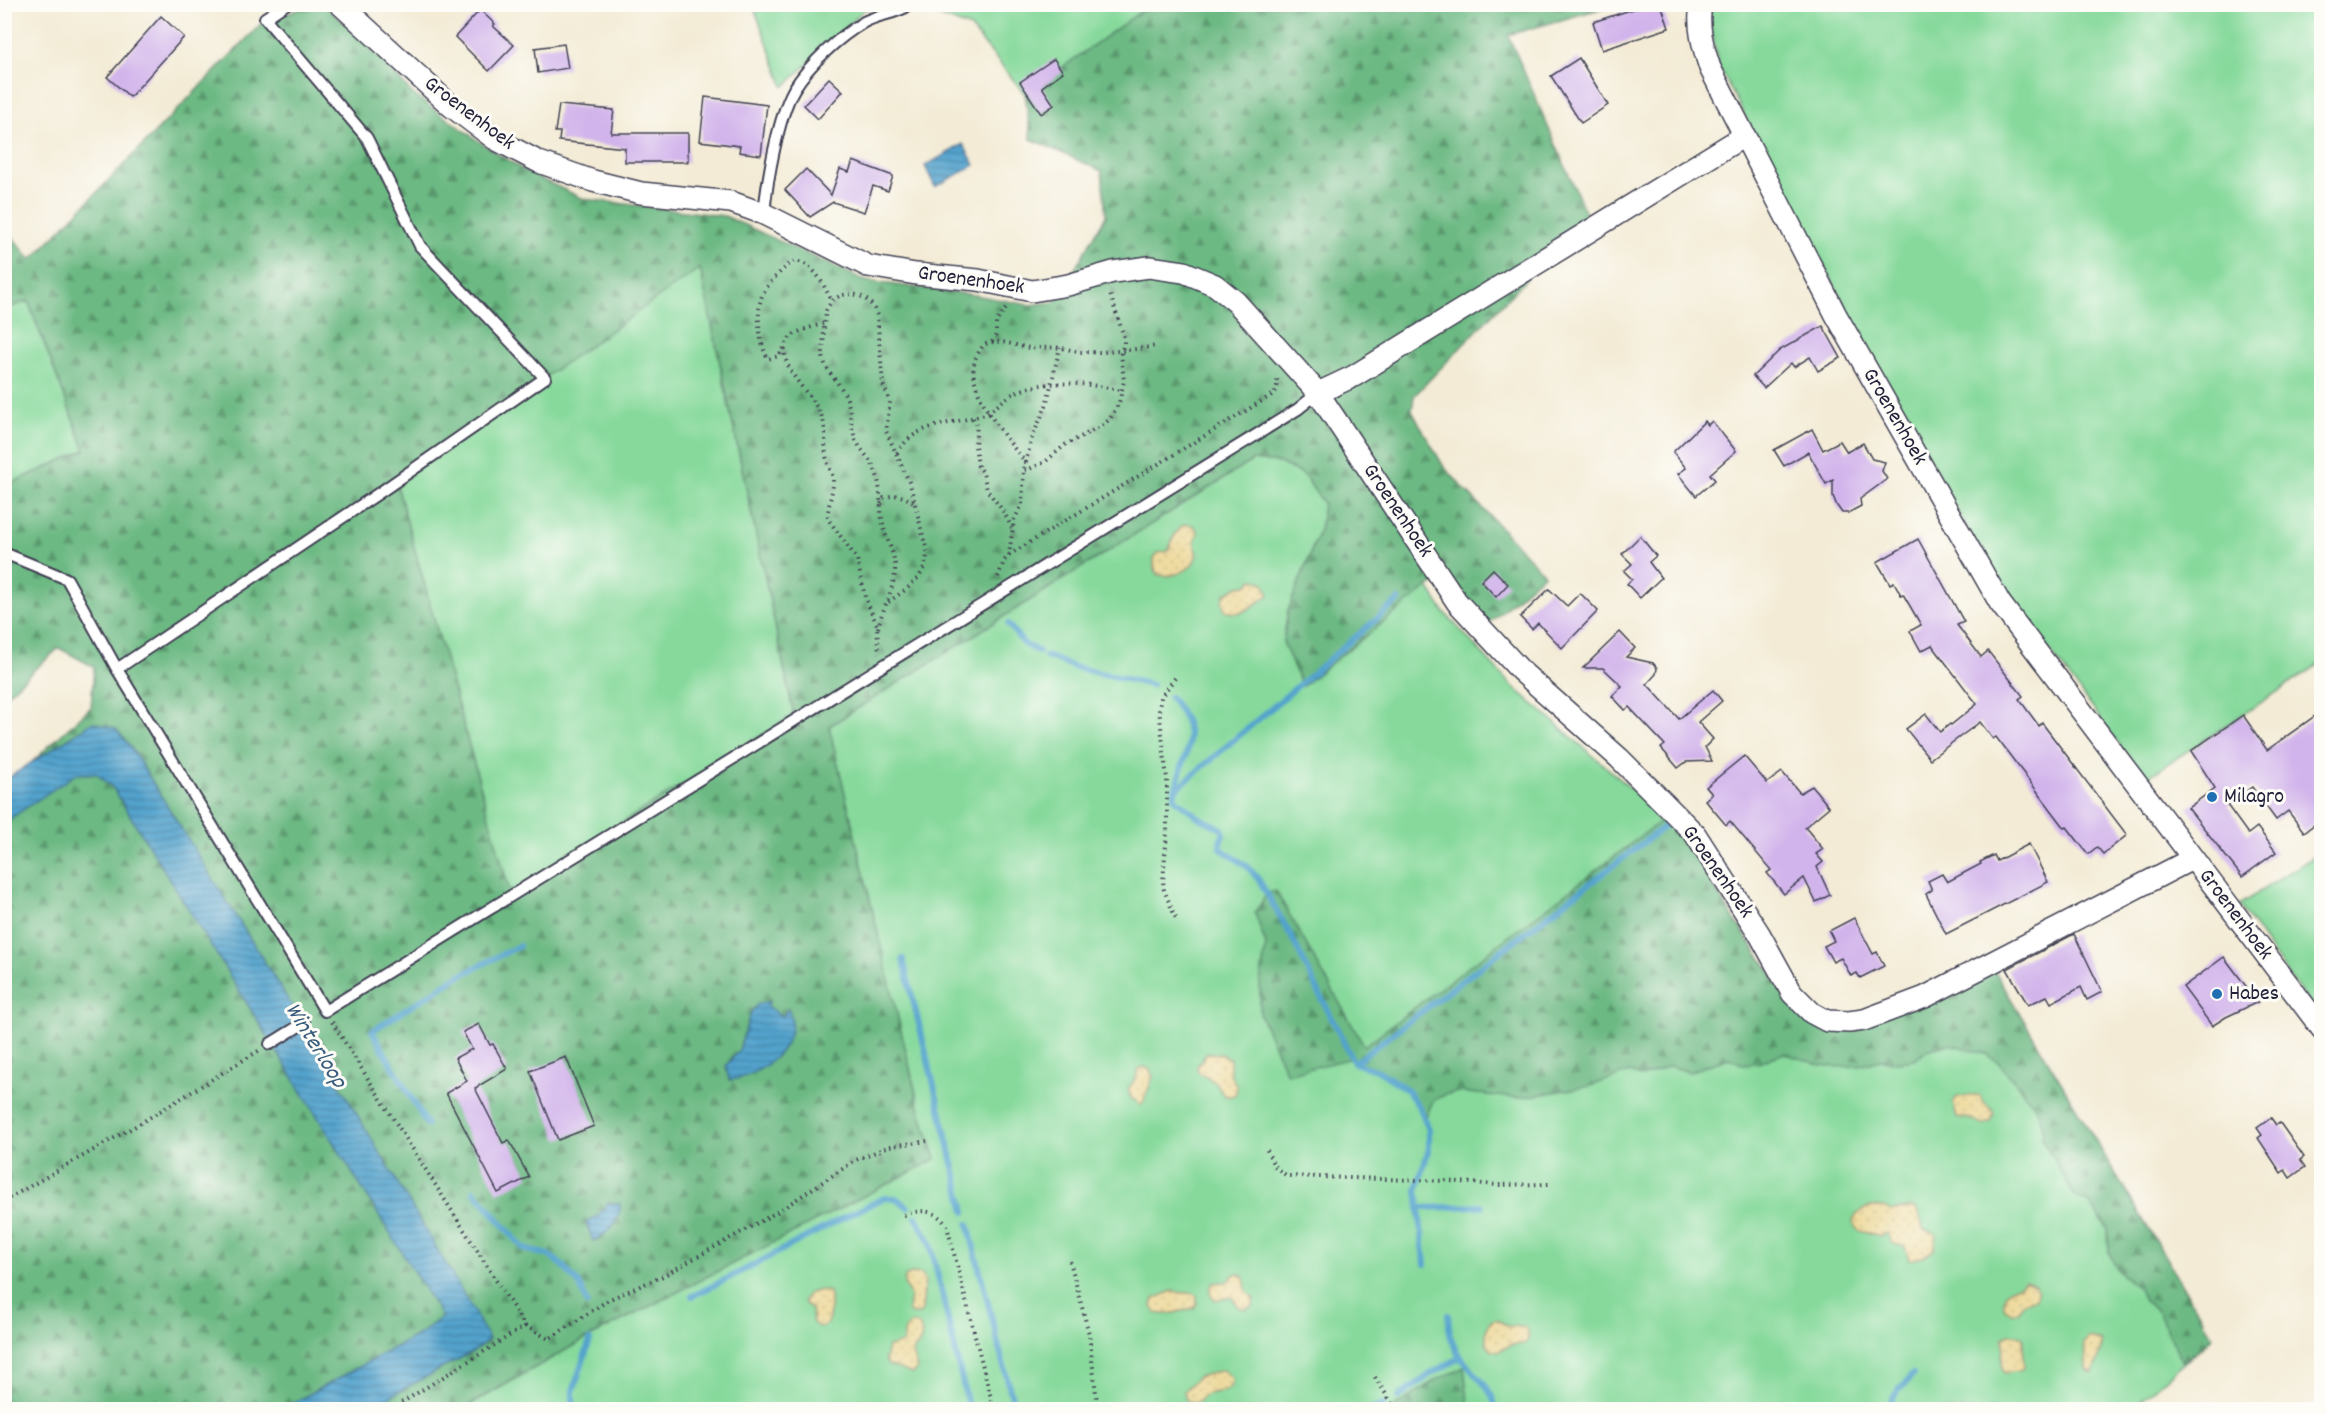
<svg xmlns="http://www.w3.org/2000/svg" width="2326" height="1414" font-family="Dekko,sans-serif">
<defs>
<pattern id="forest-firs" width="22" height="20" patternUnits="userSpaceOnUse" patternTransform="scale(1.5)"><rect width="22" height="20" fill="#6cb983"/><path d="M5 1l3.5 6h-7zM16 11l3.5 6h-7z" fill="#58966c"/></pattern>
<pattern id="sand-dots" width="8" height="8" patternUnits="userSpaceOnUse" patternTransform="scale(1.5)"><rect width="8" height="8" fill="#eeda9e"/><path d="M2 2h.1M6 6h.1" fill="none" stroke="#ccbb89" stroke-width="1.8" stroke-linecap="round"/></pattern>
<pattern id="water-rules" width="6" height="5" patternUnits="userSpaceOnUse" patternTransform="scale(1.5)"><rect width="6" height="5" fill="#53a3cd"/><path d="M0 2.5h6" fill="none" stroke="#4484a8"/></pattern>
</defs>
<rect width="100%" height="100%" fill="#fdfcf7"/>
<filter id="ink" filterUnits="userSpaceOnUse"><feTurbulence type="fractalNoise" baseFrequency=".0167" numOctaves="2"/><feDisplacementMap in="SourceGraphic" scale="12" xChannelSelector="R" yChannelSelector="G"/><feConvolveMatrix kernelMatrix="1 2 1 2 8 2 1 2 1" color-interpolation-filters="sRGB"/></filter>
<filter id="wash" filterUnits="userSpaceOnUse"><feTurbulence type="fractalNoise" baseFrequency=".008" numOctaves="4" result="noise"/><feDisplacementMap in="SourceGraphic" scale="24" xChannelSelector="R" yChannelSelector="G"/><feGaussianBlur stdDeviation="1.35" result="paint"/><feColorMatrix in="noise" values="0 0 0 0 0 0 0 0 0 0 0 0 0 0 0 0 0 1.4 0 .05"/><feComposite in="paint" operator="in"/></filter>
<g filter="url(#wash)">
<rect width="100%" height="100%" fill="#f3ebd5"/>
<g fill="#86d99b" stroke="#547e6b" stroke-width="1.5">
<polygon points="1716,4 2321,5 2321,663 2145,779 1991,571 1864,341 1718,65 1709,15"/>
<polygon points="753,5 893,5 864,10 784,87"/>
<polygon points="910,5 1150,5 1025,94 971,28"/>
<polygon points="700,268 794,716 510,894 396,482"/>
<polygon points="28,301 85,450 5,486 5,309"/>
<polygon points="1253,460 1280,463 1304,475 1323,503 1321,526 1288,611 1283,642 1302,686 1428,587 1444,612 1509,683 1665,818 1792,1003 1822,1028 1993,969 2213,1337 2130,1410 462,1410 576,1344 936,1159 920,1111 828,727"/>
<polygon points="2321,852 2321,1021 2239,905"/>
</g>
<g fill="url(#forest-firs)" stroke="#476e5f" stroke-width="1.5" fill-rule="evenodd">
<path d="M311 5H324L362 39 413 94 487 147 530 174 584 199 725 216 866 281 975 295 1029 305 1055 302 1106 216 1102 171 1031 139 1025 94 1150 5H1614L1508 35 1587 216 1414 396 1412 411 1444 467 1544 574 1482 629 1442 579 1428 587 1302 686 1283 642 1288 611 1321 526 1323 503 1304 475 1280 463 1253 460 829 726 920 1111 936 1159 576 1344 462 1409H5V783L19 774 91 707 94 667 59 648 5 696V486L85 450 28 301 5 309 4 227 31 260 264 21ZM700 268 794 715 510 893 396 482Z"/>
<path d="M1665 818 1677 830 1742 931 1792 1003 1822 1028 1993 969 2213 1337 2182 1362 2158 1311 2144 1301 2139 1288 2124 1277 2117 1269 2109 1253 2108 1229 2090 1204 2074 1195 2042 1139 2043 1128 2038 1110 1997 1061 1984 1053 1949 1044 1930 1049 1914 1060 1896 1062 1881 1060 1859 1066 1835 1067 1817 1064 1784 1053 1758 1063 1742 1064 1729 1058 1689 1072 1670 1066 1642 1077 1630 1072 1590 1086 1518 1098 1458 1092 1444 1095 1433 1101 1425 1119C1415 1098 1402 1081 1380 1072 1369 1067 1358 1068 1351 1058L1287 1074 1260 1014V983L1266 945 1255 913 1267 893 1276 891 1364 1046Z"/>
<polygon points="1464,1367 1469,1409 1391,1409 1434,1381"/>
</g>
<g fill="url(#sand-dots)" stroke="#887e6c" stroke-width="1.5">
<path d="M1186 524 1194 526 1198 533C1197 536 1195 539 1195 542 1193 548 1198 551 1196 557 1192 571 1173 578 1159 575L1154 568V558L1158 553 1168 551C1173 541 1174 529 1186 524Z"/>
<path d="M1253 579 1264 583 1268 592V596C1254 603 1242 620 1225 610L1222 602 1225 594 1238 586 1247 585Z"/>
<polygon points="1207,1053 1221,1054 1230,1059 1230,1074 1237,1087 1236,1093 1232,1096 1224,1096 1216,1083 1198,1072 1197,1066"/>
<polygon points="1144,1067 1150,1070 1153,1077 1142,1105 1131,1098 1128,1089 1136,1078 1138,1069"/>
<polygon points="1980,1095 1984,1103 1994,1112 1991,1122 1983,1125 1970,1119 1957,1117 1953,1104 1957,1097"/>
<path d="M1868 1207H1884L1891 1211C1917 1208 1917 1200 1923 1229L1936 1234 1935 1248C1929 1255 1918 1260 1909 1259L1905 1247 1892 1243 1888 1233 1880 1236C1870 1231 1855 1235 1853 1221L1857 1214Z"/>
<polygon points="913,1273 922,1274 925,1280 922,1311 919,1314 911,1314 908,1310 910,1296 904,1283 905,1277"/>
<path d="M1235 1274H1239L1244 1277 1246 1290 1254 1299 1252 1306 1246 1309 1239 1307 1232 1297 1216 1300C1210 1296 1208 1290 1213 1283L1227 1282Z"/>
<path d="M2025 1281 2035 1285 2037 1291 2036 1299 2024 1302 2018 1312H2011L2004 1307C2003 1285 2013 1292 2025 1281Z"/>
<path d="M821 1290 829 1292C831 1296 830 1318 828 1323 826 1327 823 1326 819 1327L813 1323 811 1308 805 1304 804 1300 809 1293Z"/>
<path d="M1172 1291C1180 1295 1190 1290 1197 1296V1303L1194 1308C1180 1311 1171 1316 1156 1313L1152 1306 1154 1299Z"/>
<path d="M1496 1319 1508 1326 1525 1327C1529 1334 1531 1339 1524 1344L1511 1345 1499 1351 1492 1350 1486 1343C1486 1333 1485 1322 1496 1319Z"/>
<path d="M912 1323 919 1325C925 1337 920 1343 913 1352L917 1369 913 1374 888 1365 885 1360 888 1347 903 1343 905 1329Z"/>
<polygon points="2009,1334 2017,1334 2023,1338 2024,1368 2020,1371 2004,1373 2002,1369 2003,1338"/>
<path d="M2090 1337 2101 1341C2102 1347 2097 1369 2092 1373L2086 1369V1356L2083 1343Z"/>
<path d="M1223 1370 1232 1378C1232 1398 1216 1388 1204 1396 1201 1398 1199 1401 1196 1403L1186 1400 1184 1391 1198 1377Z"/>
</g>
<g fill="url(#water-rules)" stroke="#3a6284" stroke-width="1.5">
<polygon points="963,144 975,165 935,187 925,166"/>
<polygon points="93,722 116,729 130,746 307,1030 469,1303 489,1339 474,1351 367,1409 282,1409 421,1333 442,1317 113,788 96,773 76,774 5,822 5,780"/>
<path d="M770 1001 767 1005 782 1017 788 1008C805 1042 760 1078 729 1080L726 1066 739 1050 751 1012 758 1004Z"/>
<path d="M608 1203 620 1204C621 1221 608 1234 593 1241L586 1222 599 1215Z"/>
</g>
<g fill="none" stroke-linecap="round" stroke-linejoin="round">
<g stroke="#53a3cd" stroke-width="6">
<polyline points="1008,624 1024,644 1039,652"/>
<polyline points="1046,656 1074,667 1152,685"/>
<path d="M1170 697C1206 742 1181 750 1174 798L1198 817 1222 829 1224 834 1220 841 1221 849 1247 866 1259 880 1290 934 1354 1063 1379 1071 1406 1089 1420 1108 1429 1130V1148L1417 1190 1425 1264"/>
<polyline points="1175,790 1399,600"/>
<polyline points="903,959 965,1212"/>
<polyline points="1354,1063 1665,826"/>
<polyline points="427,1125 372,1031 457,977 519,946"/>
<polyline points="474,1191 524,1249 548,1255 561,1264 580,1285 587,1304"/>
<polyline points="1420,1208 1482,1206"/>
<polyline points="916,1217 930,1242 969,1410"/>
<polyline points="968,1224 1015,1410"/>
<path d="M692 1296C758 1265 819 1228 884 1198H896L908 1207"/>
<path d="M1448 1315C1449 1325 1449 1335 1453 1344 1463 1369 1492 1381 1496 1410"/>
<polyline points="1399,1397 1432,1373 1461,1357"/>
<polyline points="583,1410 573,1404 573,1391 590,1340"/>
<polyline points="1372,1410 1383,1405"/>
<polyline points="1887,1410 1893,1397 1913,1374"/>
</g>
</g>
<g id="blocks">
<g fill="#d1b4eb">
<polygon points="1649,4 1661,4 1669,28 1602,50 1593,22"/>
<polygon points="480,10 495,24 493,26 514,45 489,71 455,37"/>
<polygon points="161,16 184,37 130,97 107,77"/>
<polygon points="564,44 568,68 538,73 535,48"/>
<polygon points="1579,58 1608,105 1581,123 1551,76"/>
<polygon points="1054,59 1063,72 1042,87 1054,105 1041,114 1020,82"/>
<polygon points="829,78 843,91 818,119 804,105"/>
<polygon points="705,97 767,105 761,155 739,152 740,146 700,141"/>
<polygon points="559,105 614,110 611,133 688,133 688,162 625,162 625,148 559,141 560,132 555,132"/>
<polygon points="853,161 893,176 888,191 873,186 864,212 833,202 810,217 785,190 806,169 831,195 840,169 849,172"/>
<polygon points="1823,326 1841,358 1818,371 1810,357 1794,367 1791,363 1764,388 1753,376 1780,350"/>
<polygon points="1705,421 1708,425 1712,421 1736,451 1710,474 1715,480 1696,496 1678,474 1686,468 1673,452"/>
<polygon points="1812,429 1823,450 1840,441 1847,452 1863,443 1872,459 1885,462 1882,471 1887,479 1860,499 1861,506 1848,513 1842,513 1837,506 1833,496 1833,480 1826,484 1808,452 1784,466 1774,450"/>
<polygon points="1640,536 1656,556 1649,562 1661,578 1640,598 1627,584 1632,579 1624,571 1632,564 1622,554"/>
<polygon points="1918,539 1964,622 1957,625 1981,657 1988,651 2012,682 2023,696 2019,699 2039,726 2042,723 2127,835 2103,854 2097,847 2088,854 2067,827 2065,828 1996,737 1993,739 1980,722 1930,759 1906,729 1926,714 1940,732 1950,724 1951,725 1977,704 1932,645 1921,651 1910,631 1921,625 1903,594 1901,595 1894,582 1890,584 1877,562"/>
<polygon points="1493,569 1508,584 1496,597 1481,581"/>
<polygon points="1549,589 1567,606 1580,593 1598,611 1562,648 1538,623 1532,629 1520,617"/>
<polygon points="1620,632 1635,648 1626,657 1653,663 1657,668 1656,674 1647,684 1679,719 1713,690 1722,701 1698,722 1713,739 1705,747 1712,761 1686,762 1678,768 1661,748 1665,745 1629,707 1625,710 1612,696 1622,686 1603,668 1583,668"/>
<polygon points="2322,711 2322,819 2304,832 2288,811 2276,820 2252,787 2227,805 2248,834 2257,827 2276,852 2242,877 2188,808 2215,788 2191,751 2243,715 2267,750"/>
<polygon points="1744,756 1767,783 1782,772 1800,793 1812,786 1829,807 1805,827 1823,849 1816,854 1823,862 1817,867 1830,895 1816,902 1804,878 1784,894 1767,873 1771,870 1730,821 1726,825 1705,800 1712,794 1706,787"/>
<polygon points="2029,844 2048,882 1946,934 1926,894 1932,890 1928,881 1942,874 1947,882 1981,864 1980,862 1994,855 1997,861"/>
<polygon points="1854,918 1873,954 1877,952 1884,966 1860,978 1857,973 1851,976 1841,958 1833,962 1824,946 1834,941 1829,931"/>
<polygon points="2074,934 2102,992 2087,1000 2081,987 2051,1003 2047,996 2028,1005 2007,969"/>
<polygon points="2224,957 2258,1002 2226,1017 2212,1026 2183,987"/>
<polygon points="479,1024 490,1045 493,1044 507,1069 475,1088 503,1143 509,1140 529,1177 498,1193 446,1093 467,1081 455,1058 472,1049 463,1032"/>
<polygon points="566,1057 594,1126 558,1140 530,1071"/>
<polygon points="2271,1118 2276,1125 2280,1123 2304,1157 2300,1160 2305,1167 2290,1178 2285,1170 2281,1173 2258,1138 2262,1135 2257,1128"/>
</g>
</g>
</g>
<g filter="url(#ink)">
<use href="#blocks" fill-opacity="0" stroke="#414052" stroke-width="1.5"/>
<g fill="none" stroke-linecap="round" stroke-linejoin="round">
<defs>
<g id="lane">
<polyline points="286,4 265,18 367,138 420,246 545,378 382,491 117,669 325,1011 1298,409 1318,393"/>
<path d="M764 214C767 181 778 117 794 89 810 63 839 37 864 22 879 14 897 14 911 4"/>
<polyline points="4,553 67,579 117,669"/>
<polyline points="270,1044 304,1023"/>
</g>
<g id="street">
<polyline points="340,4 451,106 495,139 539,162 593,181 641,193 731,202 764,214 868,266 916,274 978,280 1032,291 1068,285 1113,272 1149,267 1184,272 1215,285 1236,302 1318,393 1457,602 1521,671 1619,758 1695,834 1760,935 1792,993 1812,1013 1827,1021 1849,1022 1864,1020 1925,997 2192,859"/>
<path d="M1701 4C1697 27 1703 47 1710 68L1836 315 2000 603 2322 1029"/>
<polyline points="1318,393 1354,376 1744,136"/>
</g>
</defs>
<use href="#lane" stroke="#414052" stroke-width="14"/>
<use href="#street" stroke="#414052" stroke-width="24"/>
<g stroke="#414052" stroke-width="4" stroke-dasharray="1.5 4.5" stroke-linecap="butt">
<path d="M823 324C812 327 788 332 785 346 781 371 812 394 821 415 828 430 823 445 827 460 828 466 832 472 833 478 834 492 827 505 828 519L857 559 865 597 877 625 879 653"/>
<polyline points="992,342 996,335 996,322 1007,307"/>
<path d="M784 348 779 356 768 359C760 345 756 316 761 299 764 287 784 266 795 261 816 265 823 284 832 302"/>
<polyline points="973,418 977,425 975,445 978,466 983,472 987,490 1003,511 1012,528"/>
<path d="M897 453C916 422 947 426 978 416 994 412 1000 401 1013 394 1042 378 1091 383 1122 391"/>
<path d="M1026 463C1008 440 957 383 979 352 981 348 984 344 989 343 1000 339 1013 345 1025 347 1037 350 1049 346 1061 348 1069 349 1076 352 1083 352 1107 353 1133 350 1156 346"/>
<polyline points="1025,471 1045,462 1065,445 1103,425 1110,419 1119,403 1124,381 1121,353 1124,344 1124,337 1110,294"/>
<path d="M881 504 884 498C896 493 904 496 914 503"/>
<polyline points="1009,555 1275,393 1278,382 1276,378"/>
<polyline points="998,577 1004,561 1009,555 1014,520 1022,505 1024,469 1032,438 1046,406 1060,347"/>
<path d="M878 628C882 609 893 592 895 572 896 553 886 541 883 524 879 507 882 486 875 470 870 457 858 449 854 435 850 423 851 411 847 399 842 384 825 373 823 356 823 349 824 315 826 311 836 286 869 290 877 315L883 384 890 402 886 431 910 484 927 552C927 578 906 589 887 603"/>
<polyline points="1175,678 1161,697 1159,709 1167,779 1167,832 1163,881 1164,890 1177,921"/>
<polyline points="332,1022 525,1326 390,1410"/>
<polyline points="1267,1150 1274,1166 1287,1176 1448,1181 1496,1185 1550,1184"/>
<polyline points="4,1201 139,1124 260,1050"/>
<path d="M904 1215C922 1209 936 1209 947 1226L994 1410"/>
<polyline points="1070,1261 1089,1334 1098,1410"/>
<polyline points="525,1326 549,1339 610,1299 663,1276 777,1212 856,1160 890,1146 928,1141"/>
<polyline points="1375,1377 1396,1410"/>
</g>
<use href="#lane" stroke="#fff" stroke-width="10"/>
<use href="#street" stroke="#fff" stroke-width="21"/>
</g>
</g>
<g fill="#1f6fb2" stroke="#fdfcf7" stroke-width="2">
<circle cx="2212" cy="797" r="6"/>
<circle cx="2217" cy="994" r="6"/>
</g>
<g text-anchor="middle" dominant-baseline="central" stroke-width="6" stroke-linejoin="round" paint-order="stroke">
<g font-size="22" fill="#22223b" stroke="#fdfcf7">
<text transform="translate(469 114) rotate(37)">Groenenhoek</text>
<text transform="translate(971 281) rotate(8)">Groenenhoek</text>
<text transform="translate(1894 417) rotate(60)">Groenenhoek</text>
<text transform="translate(1397 511) rotate(56)">Groenenhoek</text>
<text transform="translate(1717 872) rotate(55)">Groenenhoek</text>
<text transform="translate(2235 915) rotate(53)">Groenenhoek</text>
</g>
<g font-size="22" fill="#22223b" stroke="#fdfcf7" text-anchor="start">
<text x="2224" y="797">Milagro</text>
<text x="2229" y="994">Habes</text>
</g>
<g font-size="24" font-style="italic" fill="#385c7d" stroke="#fdfcf7">
<text transform="translate(315 1046) rotate(58)">Winterloop</text>
</g>
</g>
<rect width="2326" height="1414" fill="none" stroke="#fdfcf7" stroke-width="24"/>
</svg>
